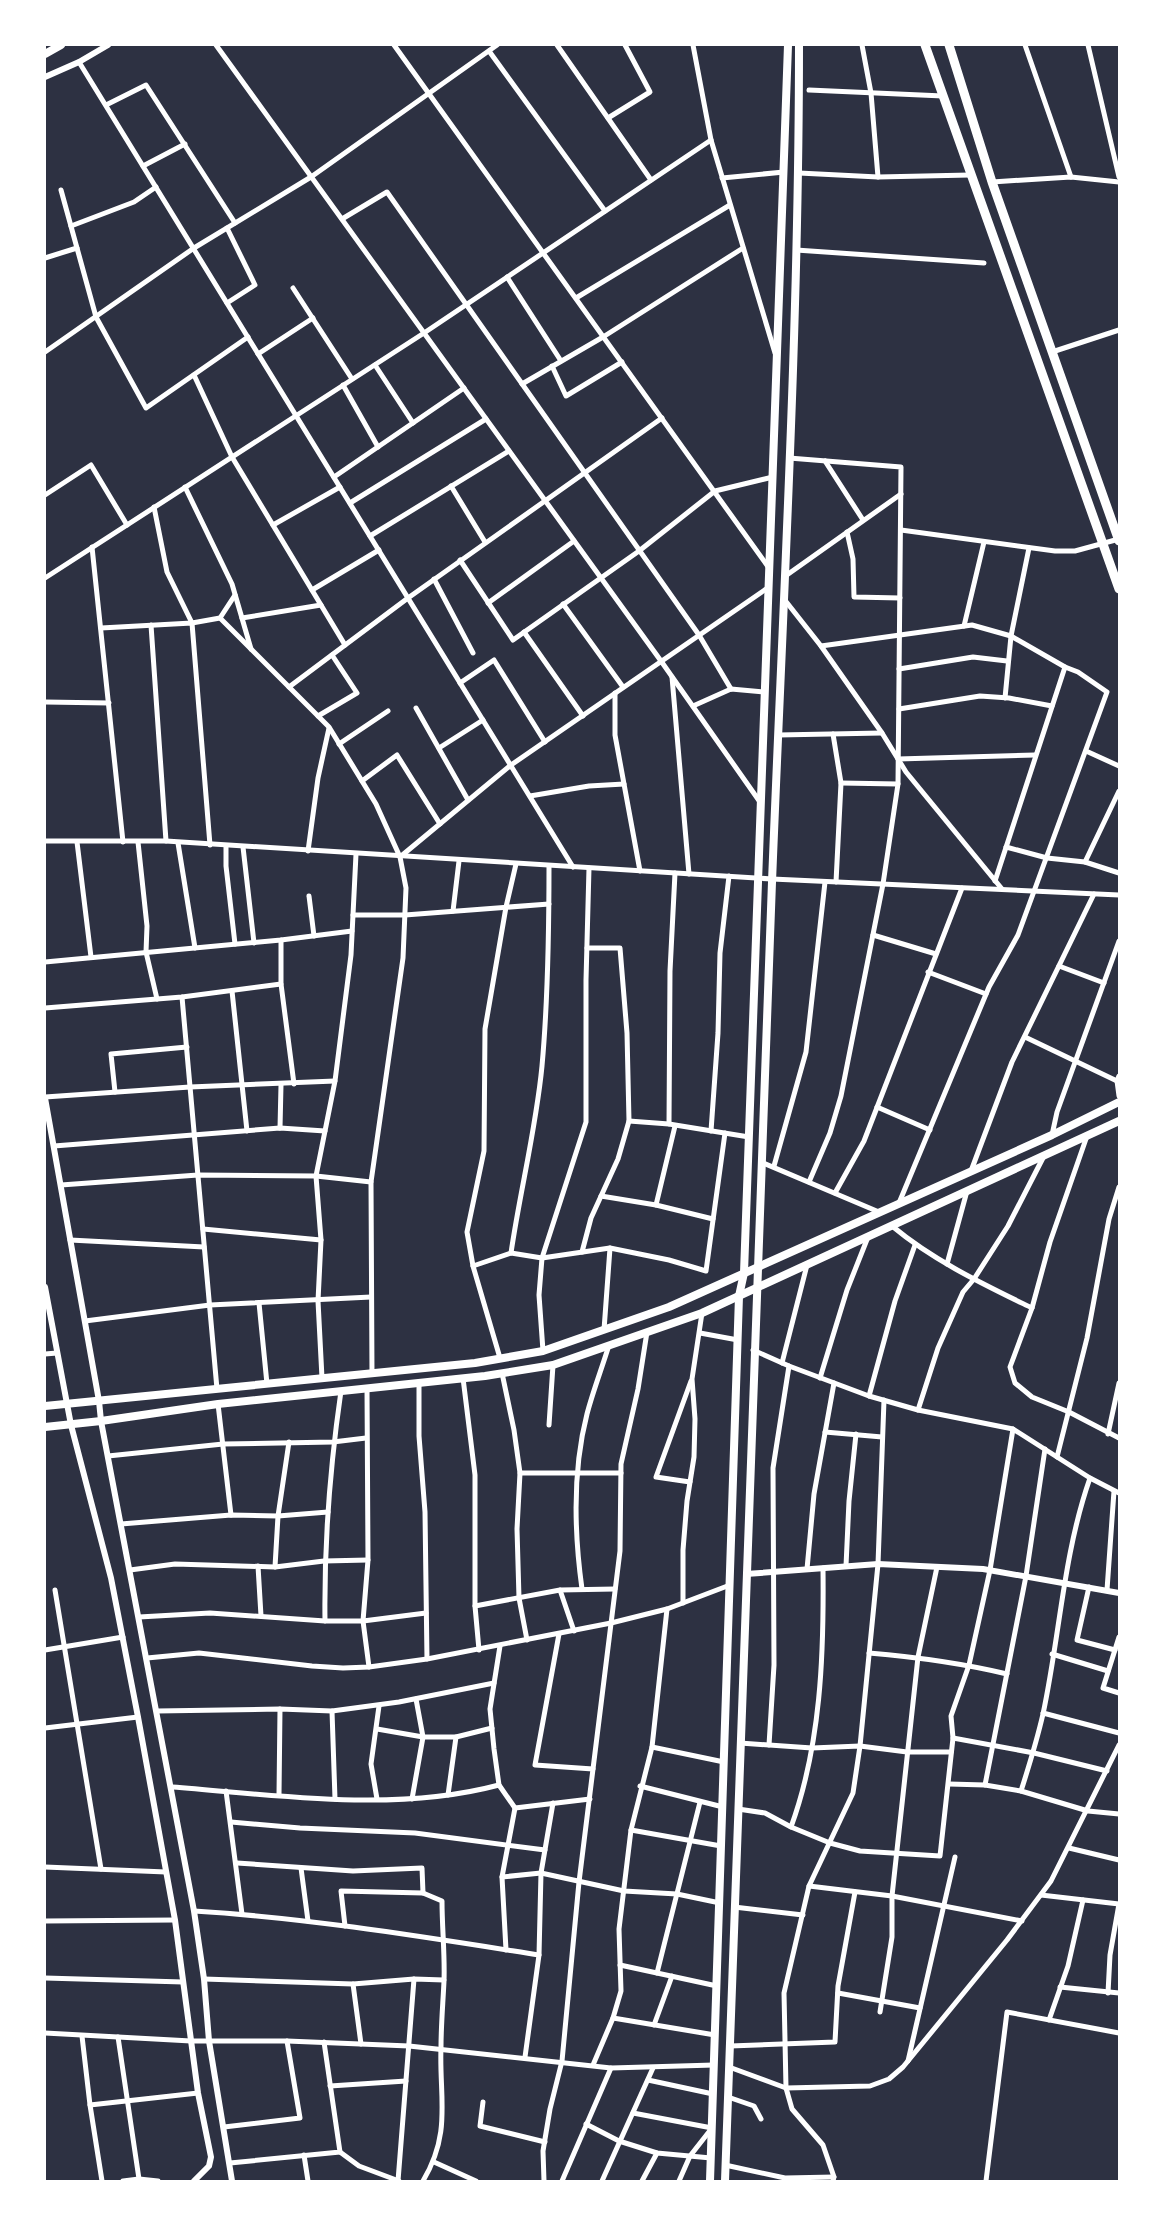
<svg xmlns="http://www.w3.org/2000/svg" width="1164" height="2226" font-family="'Archivo Narrow',sans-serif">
<rect width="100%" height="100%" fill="#2d3142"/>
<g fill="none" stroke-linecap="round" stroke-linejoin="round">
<g stroke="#fff" stroke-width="5">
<polyline points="216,45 661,661 760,802"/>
<polyline points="394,45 769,568"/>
<polyline points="557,45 651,180"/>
<polyline points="693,45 711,140 775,353"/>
<polyline points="862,45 871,93 878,177"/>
<polyline points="1025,45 1071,177"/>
<polyline points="1088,45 1119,177"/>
<polyline points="489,51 605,211"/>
<polyline points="79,62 573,867"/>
<polyline points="809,90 943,96"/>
<polyline points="106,105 146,85 235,223"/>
<polyline points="608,118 650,92 625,45"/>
<polyline points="143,166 185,144"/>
<polyline points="799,173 878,177 970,175"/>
<polyline points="722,178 784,172"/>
<polyline points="992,182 1071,177 1119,182"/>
<polyline points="61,190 96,317 146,408 248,337"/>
<polyline points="342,219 387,192 699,635 731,689"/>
<polyline points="71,226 134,202 156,187"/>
<polyline points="227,228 255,285 227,303"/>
<polyline points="796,250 984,263"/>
<polyline points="45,258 77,248"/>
<polyline points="507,277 561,361"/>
<polyline points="293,288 352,379"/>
<polyline points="576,298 730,205"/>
<polyline points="45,352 194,248 311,177 497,45"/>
<polyline points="1052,352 1119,330"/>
<polyline points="258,354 313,318"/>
<polyline points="375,365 413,423"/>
<polyline points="552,366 566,396 622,362"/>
<polyline points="194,375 232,457 345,645"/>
<polyline points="522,384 603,337 743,248"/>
<polyline points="343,385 378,447"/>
<polyline points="789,458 901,467 898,784 883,884 841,1096 830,1133 809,1182"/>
<polyline points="825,461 863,520"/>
<polyline points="334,477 464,388"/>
<polyline points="451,486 485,542"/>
<polyline points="185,487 232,584 251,649"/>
<polyline points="45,495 91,465 127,525"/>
<polyline points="350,503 486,419"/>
<polyline points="154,507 167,572 192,623 220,618 235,595"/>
<polyline points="273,525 340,487"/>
<polyline points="901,530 1055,551 1075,551 1119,539"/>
<polyline points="847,532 853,559 854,597 900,598"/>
<polyline points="370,536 509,451"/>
<polyline points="92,547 123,842"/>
<polyline points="460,560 513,640 639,551 715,491 773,477"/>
<polyline points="784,577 901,494"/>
<polyline points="45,578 424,333 711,140"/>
<polyline points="434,579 473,653"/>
<polyline points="312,590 379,550"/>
<polyline points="784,599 821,646 882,733 906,772 1002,889"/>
<polyline points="488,603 574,541"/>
<polyline points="563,604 623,687"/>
<polyline points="220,618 329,727 376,804 400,857 406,888 403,958 371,1182 372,1373"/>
<polyline points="242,618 321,605"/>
<polyline points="151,625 166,841"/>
<polyline points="964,626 984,542"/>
<polyline points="101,628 192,623 210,845"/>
<polyline points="524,632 583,716"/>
<polyline points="821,646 972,625 1011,636 1065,667"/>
<polyline points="899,669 973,657 1007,661"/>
<polyline points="672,677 689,874"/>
<polyline points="460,683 494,660 545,742"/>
<polyline points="289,687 408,598 662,418"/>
<polyline points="615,693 615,735 640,871"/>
<polyline points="1005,698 1011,636 1029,548"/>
<polyline points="45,702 109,703"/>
<polyline points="693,706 731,689 765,692"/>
<polyline points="416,708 468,800"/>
<polyline points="899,709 980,696 1009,698 1052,706"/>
<polyline points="318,716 357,693 332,655"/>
<polyline points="833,734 841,783 836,882"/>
<polyline points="778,735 882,733"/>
<polyline points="339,744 388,711"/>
<polyline points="439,748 483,720"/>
<polyline points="1086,751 1119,766"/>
<polyline points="898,759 1035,755"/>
<polyline points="362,781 397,755 440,824"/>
<polyline points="841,783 898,784"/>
<polyline points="530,796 589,786 624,784"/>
<polyline points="45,841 166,841 772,879 1119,895"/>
<polyline points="77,842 91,957"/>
<polyline points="138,842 147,926 146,952 157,999"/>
<polyline points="178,843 195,948"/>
<polyline points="226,846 226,866 235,944"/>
<polyline points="243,847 254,943"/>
<polyline points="1006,847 1047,858 1085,862 1119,873"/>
<polyline points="308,851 318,778 329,728"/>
<polyline points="400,857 511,765 769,587"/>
<polyline points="1085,862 1119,791"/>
<polyline points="309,896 314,936"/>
<polyline points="453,911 459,861"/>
<polyline points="353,915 405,915 549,904"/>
<polyline points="873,935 936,954"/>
<polyline points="281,940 281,984 294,1084"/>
<polyline points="45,962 281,940 352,931"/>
<polyline points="1059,966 1104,983"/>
<polyline points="928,972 986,994"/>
<polyline points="232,991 247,1131"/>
<polyline points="182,997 217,1389"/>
<polyline points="45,1008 182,997 281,984"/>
<polyline points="1025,1037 1117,1081"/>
<polyline points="1119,1076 1117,1081 1119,1096"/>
<polyline points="115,1092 111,1054 187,1047"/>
<polyline points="45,1097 190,1087 335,1081"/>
<polyline points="877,1107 930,1130"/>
<polyline points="629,1121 669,1124 749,1137"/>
<polyline points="669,1124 670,971 675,873"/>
<polyline points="280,1128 281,1085"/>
<polyline points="711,1131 718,1033 720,953 729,876"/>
<polyline points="1052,1135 1057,1112 1119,941"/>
<polyline points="1087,1136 1050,1242 1032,1308 1010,1367 1015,1383 1032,1397 1069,1412 1119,1438"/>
<polyline points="54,1146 280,1128 325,1131"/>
<polyline points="761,1162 879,1212"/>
<polyline points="774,1166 806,1052 825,882"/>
<polyline points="971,1171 1012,1062 1094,894"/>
<polyline points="61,1185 198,1175 316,1176 371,1182"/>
<polyline points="835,1193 864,1141 962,888"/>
<polyline points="601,1196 656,1205 713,1219"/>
<polyline points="899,1203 989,987 1018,935 1107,692 1078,672 1065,667 995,881"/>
<polyline points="656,1205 675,1126"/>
<path d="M892 1226C934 1261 983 1284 1032 1308"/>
<polyline points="203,1229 321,1240"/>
<polyline points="70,1240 204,1247"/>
<polyline points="582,1252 591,1218 618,1159 629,1121 627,1033 620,948 587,948"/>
<path d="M511 1253C520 1191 536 1129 542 1066 548 1000 549 932 549 866"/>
<polyline points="947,1264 967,1191"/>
<polyline points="473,1266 511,1253 542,1258 610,1248 669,1260 706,1271 725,1133"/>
<polyline points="259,1303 267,1384"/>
<polyline points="85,1321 210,1305 371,1297"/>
<polyline points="604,1330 610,1248"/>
<polyline points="700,1333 738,1340"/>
<polyline points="753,1350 789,1366 869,1396 918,1410 1013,1429 1090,1478 1119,1493"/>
<polyline points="543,1351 539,1295 542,1258 586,1122 586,980 589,868"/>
<polyline points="45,1354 57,1353"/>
<polyline points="500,1358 473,1266 467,1232 484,1151 485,1029 506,907 516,864"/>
<polyline points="782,1363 807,1265"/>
<polyline points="502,1373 514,1430 520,1473 517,1529 519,1598 527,1640"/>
<polyline points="322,1378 318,1301 321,1240 316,1176 335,1081 351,955 356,854"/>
<polyline points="463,1378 475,1475 475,1606 479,1650"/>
<polyline points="820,1378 847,1290 868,1237"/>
<polyline points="419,1382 419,1436 425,1512 427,1659"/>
<polyline points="367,1388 368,1560 363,1621 369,1667"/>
<polyline points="869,1396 895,1301 915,1245"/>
<polyline points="218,1404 231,1515"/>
<polyline points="918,1410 938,1348 963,1292 974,1279 1008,1226 1044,1156"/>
<polyline points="549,1425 553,1365"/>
<polyline points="825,1432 882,1437"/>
<polyline points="1108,1434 1119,1383"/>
<polyline points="108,1456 223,1444 333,1442 366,1438"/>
<polyline points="1057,1457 1087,1338 1109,1219 1119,1187"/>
<polyline points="520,1473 621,1473"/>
<polyline points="690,1482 656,1477 691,1381"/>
<polyline points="121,1524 231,1515 278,1516 328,1512"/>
<polyline points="258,1566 261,1616"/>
<polyline points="846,1566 849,1501 856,1434"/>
<polyline points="275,1567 278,1516 289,1442"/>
<polyline points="807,1569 814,1494 834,1383"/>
<polyline points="130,1570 175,1564 275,1567 324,1561 368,1560"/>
<polyline points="1089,1587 1077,1640 1115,1650"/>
<path d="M582 1589C574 1531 572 1472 587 1414 593 1391 602 1368 609 1345"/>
<polyline points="55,1590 101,1869"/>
<polyline points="560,1590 574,1631"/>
<polyline points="1107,1590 1114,1491"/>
<polyline points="683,1603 683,1550 687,1501 694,1457 695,1419 692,1379 702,1313"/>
<polyline points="475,1606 560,1590 615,1589"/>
<polyline points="139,1617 210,1613 325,1621 363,1621 426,1613"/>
<path d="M325 1621C324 1544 330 1467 341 1391"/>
<polyline points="559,1634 535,1765 593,1769"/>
<polyline points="1119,1637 1103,1688 1119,1693"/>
<polyline points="500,1646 490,1709 494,1749 499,1785 515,1808 590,1799"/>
<polyline points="45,1650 123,1637"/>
<path d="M869 1653C916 1657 961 1663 1007 1674"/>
<polyline points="1052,1654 1108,1671"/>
<polyline points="147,1658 199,1653 312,1666 343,1668 369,1667 427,1659 611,1623 667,1609 730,1585"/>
<polyline points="157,1711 280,1709 332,1711 399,1702 494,1683"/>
<polyline points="332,1711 335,1799"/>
<polyline points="1043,1713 1119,1733"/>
<polyline points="45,1728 138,1717"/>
<polyline points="377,1729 423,1737 456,1737 492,1728"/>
<polyline points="953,1738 1034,1753 1107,1771"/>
<polyline points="740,1743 812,1748 860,1746 907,1752 951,1752"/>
<polyline points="769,1745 774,1665 773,1468 789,1366"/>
<polyline points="652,1747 724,1762"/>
<polyline points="949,1784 985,1785 1021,1791 1088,1811 1119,1814"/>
<polyline points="985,1785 1026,1576 1045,1449"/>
<polyline points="640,1786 723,1807"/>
<path d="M172 1787C279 1795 394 1813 499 1785"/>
<polyline points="226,1791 242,1914"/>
<path d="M1021 1791C1029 1766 1037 1740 1043 1714 1060 1635 1063 1555 1090 1478"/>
<polyline points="279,1795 280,1709"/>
<polyline points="448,1795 456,1737"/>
<polyline points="377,1799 371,1764 379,1706"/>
<polyline points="412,1799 423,1737 416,1699"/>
<polyline points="738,1809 765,1813 791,1827 830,1843 860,1851 940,1856 953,1738 951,1716 969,1665 990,1570 1013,1429"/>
<polyline points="231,1822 300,1828 415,1833 545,1850"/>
<path d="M791 1827C821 1745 824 1654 823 1568"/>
<polyline points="631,1830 721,1846"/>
<polyline points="1069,1848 1119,1860"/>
<polyline points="237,1863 353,1871 422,1868 423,1893 341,1891 345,1926"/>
<polyline points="45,1867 166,1872"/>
<polyline points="301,1868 308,1921"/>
<polyline points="502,1877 541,1873 624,1891 677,1894 720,1903"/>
<polyline points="809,1886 892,1896 1022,1921"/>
<polyline points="1041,1895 1119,1904"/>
<polyline points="734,1907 803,1915"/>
<path d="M194 1911C309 1918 424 1937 539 1955"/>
<polyline points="45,1921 175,1920"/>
<polyline points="506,1950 502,1877 515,1808"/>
<polyline points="620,1965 717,1986"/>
<polyline points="657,1973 700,1802"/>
<polyline points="45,1978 183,1982"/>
<polyline points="204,1979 353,1984 414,1979 444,1980"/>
<polyline points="353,1984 361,2044"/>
<polyline points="1060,1987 1119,1993"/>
<polyline points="838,1993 920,2008"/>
<polyline points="1108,1993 1110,1955 1119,1904"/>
<polyline points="880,2012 892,1937 892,1896 918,1657 937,1567"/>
<polyline points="613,2018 715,2035"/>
<polyline points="1049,2020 1068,1966 1083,1900"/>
<polyline points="654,2025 672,1976"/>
<polyline points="45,2033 191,2041 287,2041 409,2046 611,2068 714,2065"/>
<polyline points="82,2036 90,2105 102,2181"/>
<polyline points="118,2037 139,2179"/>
<polyline points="730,2046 835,2042 838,1986 855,1892"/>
<polyline points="525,2057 539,1955 541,1873 553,1803"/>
<polyline points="908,2061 955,1857"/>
<polyline points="593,2065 613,2018 621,1991 619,1929 631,1830 652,1747 667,1609"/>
<polyline points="729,2067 786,2088 870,2086 889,2079 903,2067 1007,1940 1051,1881 1119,1745"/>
<polyline points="648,2080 713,2094"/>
<polyline points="330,2086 406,2081"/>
<polyline points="728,2097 754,2106 761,2119"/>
<polyline points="483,2102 480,2126 545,2142"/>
<polyline points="90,2105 198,2093"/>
<polyline points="633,2113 712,2128 690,2156 679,2181"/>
<polyline points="586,2124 619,2141 657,2153 711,2158"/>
<polyline points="224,2127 300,2118 287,2041"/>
<polyline points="340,2152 359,2166 399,2181"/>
<polyline points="304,2155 308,2181"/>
<polyline points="434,2162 476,2181"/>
<polyline points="230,2163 340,2152 324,2042"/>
<polyline points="725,2165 785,2178 834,2177"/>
<polyline points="123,2181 139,2179 158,2181"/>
<polyline points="398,2181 414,1979"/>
<path d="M423 2181C452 2132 439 2098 441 2047 441 2025 443 2003 444 1981 445 1955 442 1928 442 1901L423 1893"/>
<polyline points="544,2181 543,2151 550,2109 562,2061 579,1882 620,1551 621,1464 638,1389 647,1332"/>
<polyline points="562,2181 611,2068"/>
<polyline points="602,2181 653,2068"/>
<polyline points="642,2181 657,2153"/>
<polyline points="833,2181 834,2177 823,2145 792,2109 786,2088 784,1993 809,1886 853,1793 860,1746 878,1564 884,1400"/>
<polyline points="986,2181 1007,2012 1119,2033"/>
</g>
<g stroke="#fff" stroke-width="6">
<polyline points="45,77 79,62 108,45"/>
<polyline points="45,1098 99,1401 101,1421 194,1911 204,1979 209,2041 232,2181"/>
<polyline points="45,1287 71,1425 111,1578 138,1717 175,1920 198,2093 211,2157 209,2166 194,2181"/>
<polyline points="746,1574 878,1564 983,1569 1119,1593"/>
</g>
<g stroke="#fff" stroke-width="8">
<polyline points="45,54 61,45"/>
<polyline points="45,1406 475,1363 543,1351 669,1307 1052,1135 1119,1102"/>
<polyline points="45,1427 101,1421 218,1404 485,1376 553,1365 702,1313 1119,1121"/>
<polyline points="710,2181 739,1296 744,1273 788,45"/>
<path d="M725 2181C738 1748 755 1315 772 882 783 603 799 324 799 45"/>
</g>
<g stroke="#fff" stroke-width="9">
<polyline points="925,45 1119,589"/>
<polyline points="949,45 992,182 1119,541"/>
</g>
</g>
<rect width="1164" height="2226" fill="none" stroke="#ffffff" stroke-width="92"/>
</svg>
